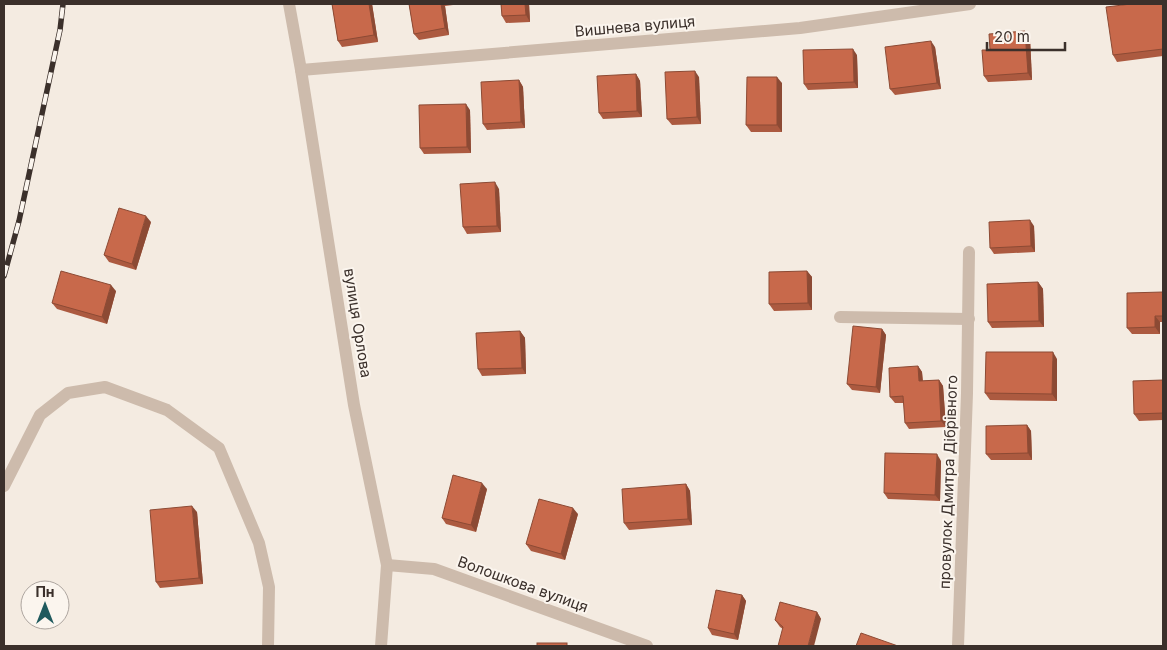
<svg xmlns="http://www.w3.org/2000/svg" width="1167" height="650" font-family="Inter,sans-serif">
<rect width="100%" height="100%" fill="#f4ebe1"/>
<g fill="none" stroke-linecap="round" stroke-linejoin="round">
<g stroke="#cdbbac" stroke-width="12">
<polyline points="289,4 301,70 354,405 387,565 381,646"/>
<polyline points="301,70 800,28 970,4"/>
<polyline points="840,317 969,319"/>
<polyline points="4,486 40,415 68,393 105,387 167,410 219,448 259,543 269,587 268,646"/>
<polyline points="387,565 434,569 647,646"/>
<polyline points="958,646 967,393 969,252"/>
</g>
<defs>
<polyline id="rail" points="4,276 19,221 60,30 63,4"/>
</defs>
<use href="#rail" stroke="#3b302b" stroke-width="5.5"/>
<use href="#rail" stroke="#fbf5ee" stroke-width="4" stroke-dasharray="11" stroke-linecap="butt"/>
</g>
<g fill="#ac5a40">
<polygon points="332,4 372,4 378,42 342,47 338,41"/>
<polygon points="409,4 452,4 453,5 445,6 449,35 419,40 414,34"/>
<polygon points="501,4 529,4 530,22 506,23 502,16"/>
<polygon points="1163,4 1163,56 1117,62 1113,55"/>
<polygon points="1025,31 1030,38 1032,80 988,82 984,76"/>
<polygon points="935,47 941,89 895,95 890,89"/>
<polygon points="857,55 858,88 808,90 804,84"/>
<polygon points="636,74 640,81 642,117 603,119 599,113"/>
<polygon points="699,77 701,124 672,125 667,119"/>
<polygon points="519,80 523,87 525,128 487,130 483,124"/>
<polygon points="782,83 782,132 751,132 746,125"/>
<polygon points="470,110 471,153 424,154 420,148"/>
<polygon points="499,189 501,232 467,234 463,227"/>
<polygon points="151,222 136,270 109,262 104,255"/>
<polygon points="1034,226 1035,252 994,254 990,248"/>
<polygon points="807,271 812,277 812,310 774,311 769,304"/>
<polygon points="1038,282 1043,289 1044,327 992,328 988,322"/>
<polygon points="116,291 107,324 57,309 52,303"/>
<polygon points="1163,293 1163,322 1160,322 1160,334 1132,334 1127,328"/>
<polygon points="882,329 886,335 880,393 852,390 847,384"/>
<polygon points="520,331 525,338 526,374 482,376 478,369"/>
<polygon points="1057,359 1057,401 990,400 985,393"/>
<polygon points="918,366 922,372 923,381 939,380 943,386 946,427 909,429 905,423 904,403 895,403 890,397"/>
<polygon points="1163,380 1163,420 1139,421 1134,414"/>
<polygon points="1027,425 1031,431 1032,460 991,460 986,454"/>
<polygon points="941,461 940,501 888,499 884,493"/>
<polygon points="686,484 690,491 692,525 629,530 624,523"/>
<polygon points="487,489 476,532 446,524 442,518"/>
<polygon points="197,512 203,584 160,588 156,582"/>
<polygon points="578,514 565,560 531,551 526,544"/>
<polygon points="742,595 746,601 738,640 712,635 708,628"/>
<polygon points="817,612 821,619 783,629 780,627 775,620"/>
</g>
<g fill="#8c4a34">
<polygon points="369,4 372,4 378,42 374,35"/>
<polygon points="441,4 443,4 445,6 449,35 445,28"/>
<polygon points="525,4 529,4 530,22 526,15"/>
<polygon points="1025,31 1030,38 1032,80 1028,73"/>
<polygon points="931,41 935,47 941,89 937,83"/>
<polygon points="853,49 857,55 858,88 854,82"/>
<polygon points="695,71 699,77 701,124 697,117"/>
<polygon points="636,74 640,81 642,117 637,111"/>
<polygon points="777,77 782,83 782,132 777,125"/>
<polygon points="519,80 523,87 525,128 521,122"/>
<polygon points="466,104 470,110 471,153 467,147"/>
<polygon points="495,182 499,189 501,232 497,226"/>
<polygon points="146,216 151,222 136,270 132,264"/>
<polygon points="1030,220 1034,226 1035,252 1031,246"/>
<polygon points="807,271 812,277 812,310 808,303"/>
<polygon points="1038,282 1043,289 1044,327 1039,321"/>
<polygon points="111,285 116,291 107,324 102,317"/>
<polygon points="1155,316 1160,322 1160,334 1155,327"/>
<polygon points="882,329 886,335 880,393 876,387"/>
<polygon points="520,331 525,338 526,374 522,368"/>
<polygon points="1053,352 1057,359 1057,401 1052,394"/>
<polygon points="918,366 922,372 923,388 919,381"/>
<polygon points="939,380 943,386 946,427 941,421"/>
<polygon points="1027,425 1031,431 1032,460 1028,453"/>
<polygon points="937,454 941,461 940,501 935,495"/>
<polygon points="482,483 487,489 476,532 471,525"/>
<polygon points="686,484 690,491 692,525 688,519"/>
<polygon points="192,506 197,512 203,584 199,578"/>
<polygon points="573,508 578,514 565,560 561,554"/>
<polygon points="742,595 746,601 738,640 734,634"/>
<polygon points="817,612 821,619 814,646 808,646"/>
</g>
<g fill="#c8694b" stroke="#8c4a34">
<polygon points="332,4 369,4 374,35 338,41"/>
<polygon points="409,4 441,4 445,28 414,34"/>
<polygon points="501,4 525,4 526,15 502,16"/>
<polygon points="1131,4 1163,4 1163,49 1113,55 1106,7"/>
<polygon points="1025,31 1028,73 984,76 982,50 990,50 989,34"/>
<polygon points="931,41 937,83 890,89 885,47"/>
<polygon points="853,49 854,82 804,84 803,50"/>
<polygon points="695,71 697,117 667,119 665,72"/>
<polygon points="636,74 637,111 599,113 597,76"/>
<polygon points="747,77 777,77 777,125 746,125"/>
<polygon points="519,80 521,122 483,124 481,82"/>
<polygon points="466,104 467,147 420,148 419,105"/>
<polygon points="495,182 497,226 463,227 460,184"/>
<polygon points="119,208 146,216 132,264 104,255"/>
<polygon points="1030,220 1031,246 990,248 989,222"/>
<polygon points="61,271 111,285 102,317 52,303"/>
<polygon points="807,271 808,303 769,304 769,272"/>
<polygon points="1038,282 1039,321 988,322 987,284"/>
<polygon points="1163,292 1163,316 1155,316 1155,327 1127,328 1127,293"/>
<polygon points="853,326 882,329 876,387 847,384"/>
<polygon points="520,331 522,368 478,369 476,333"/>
<polygon points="986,352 1053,352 1052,394 985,393"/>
<polygon points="918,366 919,381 939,380 941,421 905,423 903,396 890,397 889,368"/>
<polygon points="1163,380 1163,413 1134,414 1133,381"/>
<polygon points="1027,425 1028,453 986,454 986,426"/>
<polygon points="885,453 937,454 935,495 884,493"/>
<polygon points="453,475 482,483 471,525 442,518"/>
<polygon points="686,484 688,519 624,523 622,489"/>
<polygon points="539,499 573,508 561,554 526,544"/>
<polygon points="192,506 199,578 156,582 150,510"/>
<polygon points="716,590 742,595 734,634 708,628"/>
<polygon points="780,602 817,612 808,646 778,646 783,627 775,620"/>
<polygon points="861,633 898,646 856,646"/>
<rect x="537" y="643" width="30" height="3"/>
</g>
<g text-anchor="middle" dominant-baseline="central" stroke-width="4" stroke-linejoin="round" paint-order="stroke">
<g font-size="15" fill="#3b302b" stroke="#fbf5ee">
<text transform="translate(635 26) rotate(-5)">Вишнева вулиця</text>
<text transform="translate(358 323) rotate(81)">вулиця Орлова</text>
<text transform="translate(948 482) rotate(-88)">провулок Дмитра Дібрівного</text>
<text transform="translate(523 584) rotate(20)">Волошкова вулиця</text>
</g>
</g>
<rect width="1167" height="650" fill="none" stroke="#3b302b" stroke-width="10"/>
<g transform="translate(45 605)"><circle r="24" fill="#fbf5ee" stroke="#aea6a0"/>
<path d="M0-4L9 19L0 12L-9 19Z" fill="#1f5a5e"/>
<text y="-8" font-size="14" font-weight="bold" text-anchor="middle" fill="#3b302b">Пн</text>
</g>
<path d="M987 42v8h78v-8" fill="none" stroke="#3b302b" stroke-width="2.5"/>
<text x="994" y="42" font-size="15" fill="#3b302b" stroke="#fbf5ee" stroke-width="4" paint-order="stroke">20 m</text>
</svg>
